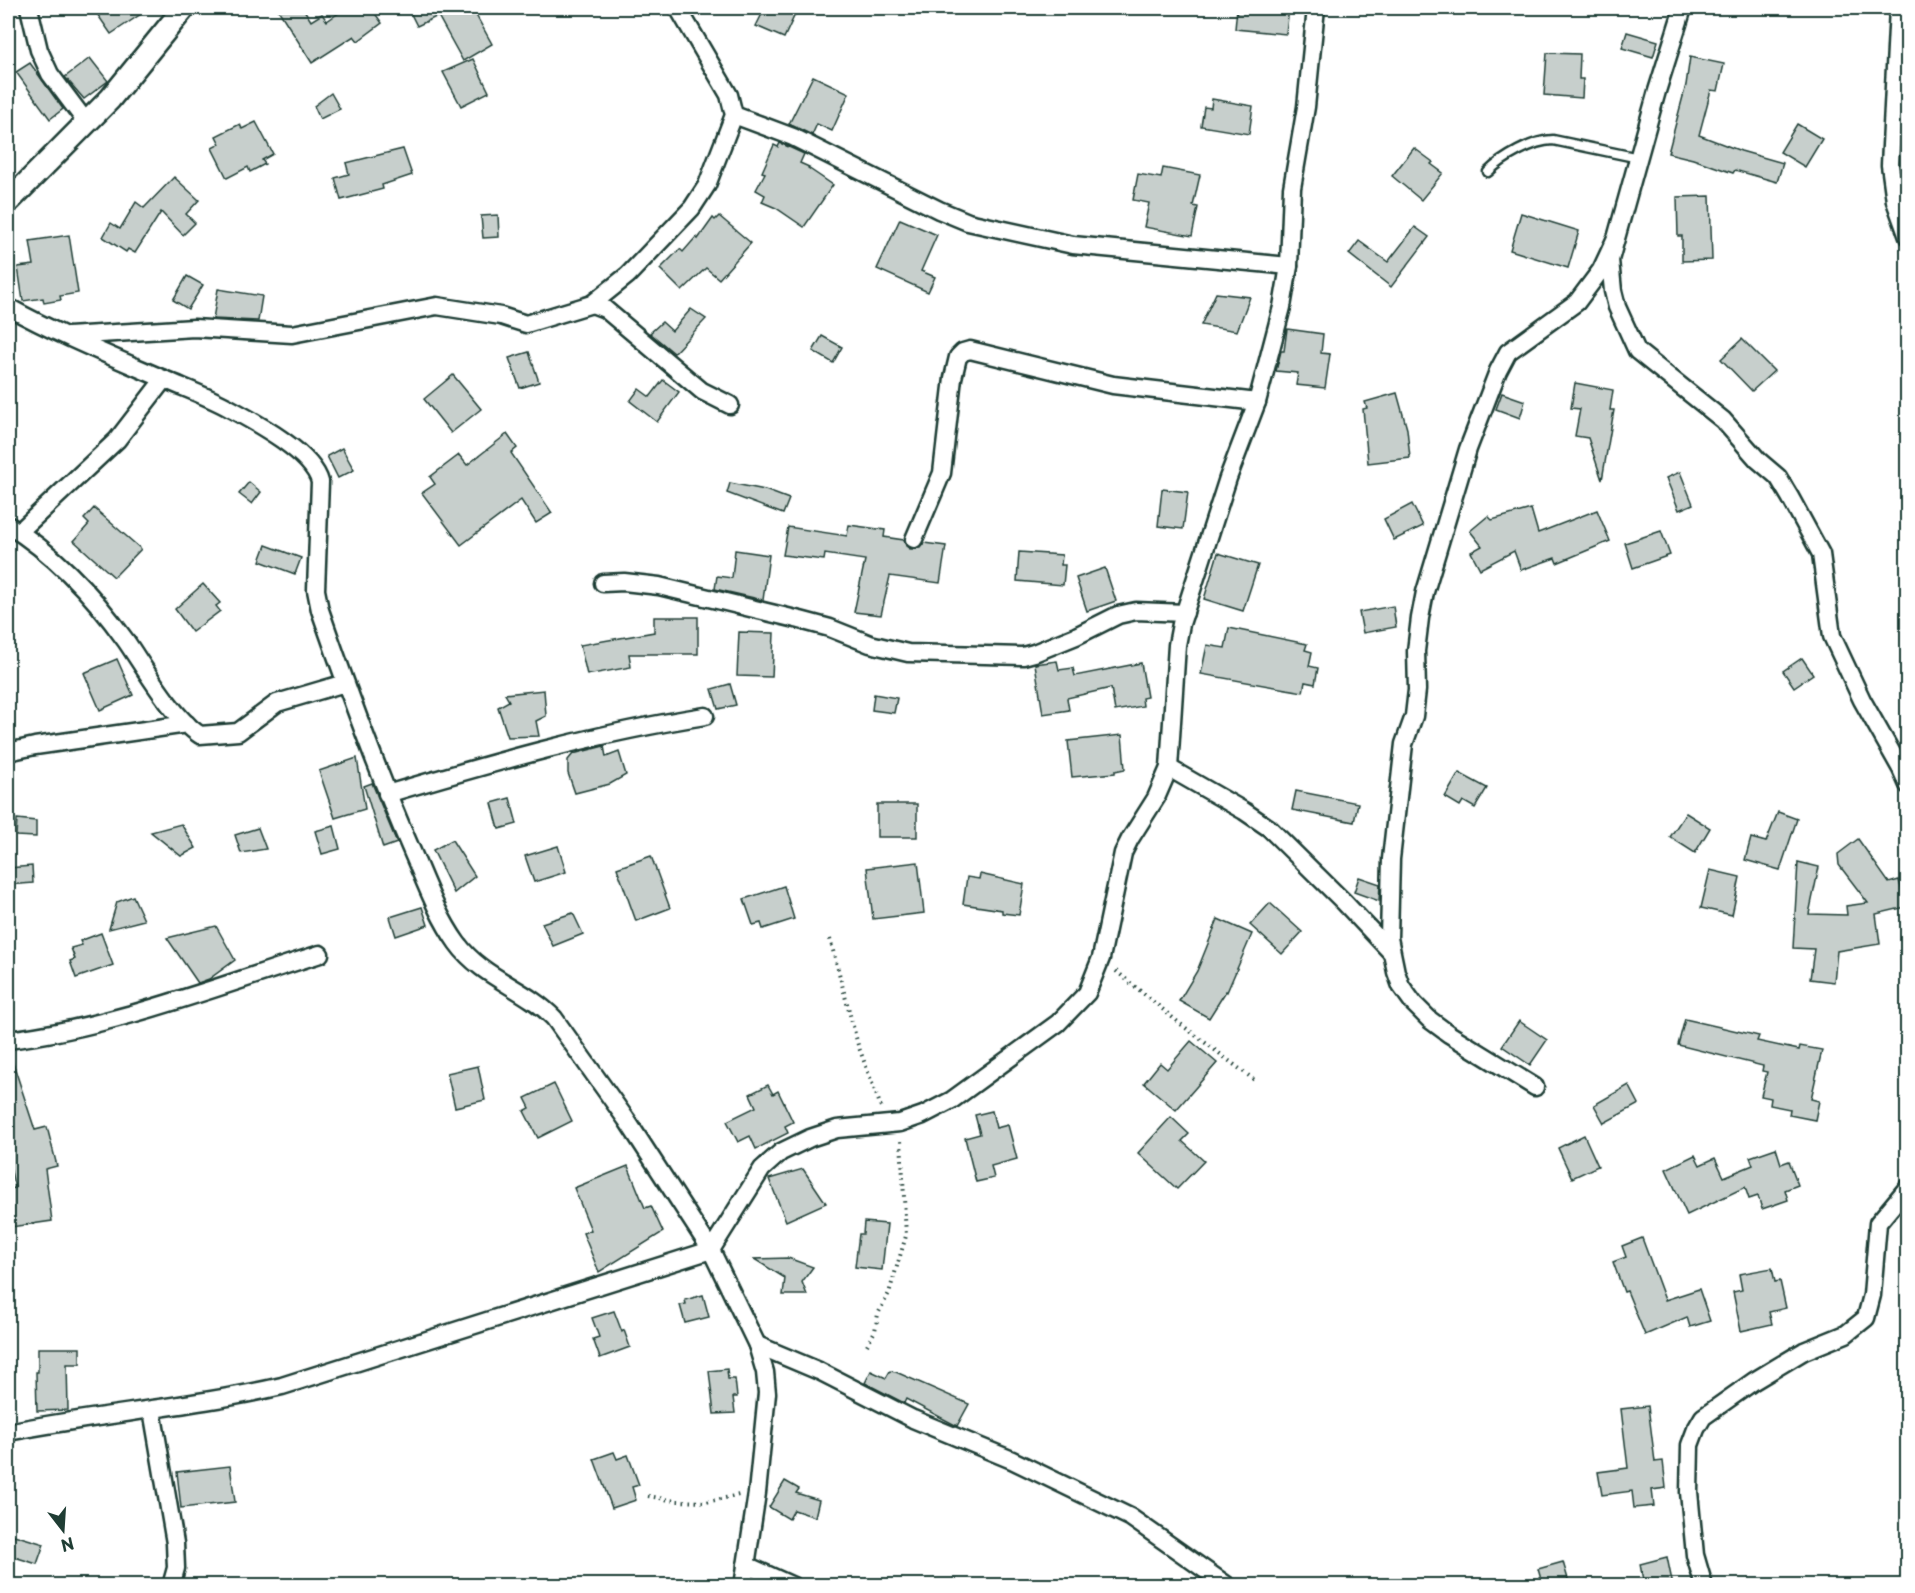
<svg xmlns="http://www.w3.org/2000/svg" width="1915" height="1593" font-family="'Playpen Sans',sans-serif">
<rect width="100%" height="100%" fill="#fff"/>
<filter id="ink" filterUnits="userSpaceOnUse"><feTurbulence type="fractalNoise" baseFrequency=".0167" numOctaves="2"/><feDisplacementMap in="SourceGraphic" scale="12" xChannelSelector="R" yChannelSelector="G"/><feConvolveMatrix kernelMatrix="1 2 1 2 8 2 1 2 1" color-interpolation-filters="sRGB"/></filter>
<g filter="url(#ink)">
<g fill="#c7cfcc" stroke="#1f3d34" stroke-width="1.5">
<polygon points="93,8 150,8 111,34"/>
<polygon points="277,8 303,8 311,21 322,14 327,21 346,8 371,8 382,23 358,41 354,36 312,63"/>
<polygon points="408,8 472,8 492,44 463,61 438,16 417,26"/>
<polygon points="765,8 798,8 784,38 756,26"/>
<polygon points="1237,8 1289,8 1286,34 1235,29"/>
<polygon points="1627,32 1658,41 1653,57 1622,48"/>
<polygon points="1547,53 1580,54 1579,79 1583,79 1582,98 1544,95"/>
<polygon points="1690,57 1724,64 1718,91 1711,90 1699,135 1741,151 1783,163 1777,182 1735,170 1733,173 1693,159 1668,153 1686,85"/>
<polygon points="90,58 108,81 84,99 65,77"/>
<polygon points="473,59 489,92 461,106 443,72"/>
<polygon points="30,63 63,109 50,119 16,72"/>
<polygon points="813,76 849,93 832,131 817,124 812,135 789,124"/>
<polygon points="331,93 340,109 320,119 314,106"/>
<polygon points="1212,99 1253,106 1249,134 1201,126 1204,107 1211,108"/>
<polygon points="256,122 273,154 262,160 265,164 250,172 248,167 227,178 212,148 220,144 216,136 240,124 242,129"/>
<polygon points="1797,124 1822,139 1805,167 1780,152"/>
<polygon points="780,143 804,154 800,163 809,167 808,168 833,185 804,227 776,208 762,202 765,195 756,190 765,173 762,172 774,145 778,147"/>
<polygon points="1414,148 1433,162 1431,164 1443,173 1421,200 1392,176"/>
<polygon points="403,149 412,175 382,185 383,189 341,200 335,178 349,174 346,163"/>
<polygon points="1163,168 1200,175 1193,206 1198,207 1192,236 1144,227 1149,203 1133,200 1138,174 1161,178"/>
<polygon points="174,177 199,200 186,214 195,223 183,235 161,212 135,253 128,249 126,252 103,237 111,223 120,229 136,202 144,208"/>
<polygon points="1710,196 1712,260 1682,261 1682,236 1678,236 1677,197"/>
<polygon points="1521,213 1579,231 1568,268 1510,250"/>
<polygon points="498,215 499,237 483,238 481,216"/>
<polygon points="719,216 751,243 719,279 706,268 682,291 660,269 680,249 683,252 696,237 698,239 713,218 715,220"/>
<polygon points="900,219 937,235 921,271 935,277 928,292 877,269"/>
<polygon points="1415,227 1429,237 1391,287 1349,254 1359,241 1388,262"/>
<polygon points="69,235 78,293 60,296 61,300 44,303 43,298 23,301 18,267 34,265 30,241"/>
<polygon points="187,276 203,285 188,309 173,300"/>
<polygon points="218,289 262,296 258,321 213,319"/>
<polygon points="1216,293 1250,297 1237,331 1201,325"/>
<polygon points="691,309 706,319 674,353 650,333 662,322 672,331"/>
<polygon points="1287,329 1323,334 1321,353 1330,354 1325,388 1296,385 1298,373 1276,371 1281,351 1284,351"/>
<polygon points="822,336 842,347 833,363 813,351"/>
<polygon points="1742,339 1774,371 1752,391 1721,359"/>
<polygon points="529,352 539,382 520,388 509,358"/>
<polygon points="453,375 481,409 451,433 424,399"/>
<polygon points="663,380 679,392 657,422 630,401 639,389 650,397"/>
<polygon points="1575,383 1613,390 1610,410 1614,410 1602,480 1588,438 1575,436 1580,409 1571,408"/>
<polygon points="1397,393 1407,429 1410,458 1368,463 1363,409 1367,408 1365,402"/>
<polygon points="1502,393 1525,401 1520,418 1496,409"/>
<polygon points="507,434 517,448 511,453 552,513 536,523 521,500 461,545 422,493 435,484 430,477 459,455 467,465"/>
<polygon points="342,448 354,470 338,478 327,456"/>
<polygon points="1680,472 1693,504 1679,510 1666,478"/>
<polygon points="249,482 261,492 252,504 239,494"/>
<polygon points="730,483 765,490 789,499 783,514 727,493"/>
<polygon points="1162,489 1188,492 1183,529 1158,526"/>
<polygon points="1412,504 1423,526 1394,540 1384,519"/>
<polygon points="94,508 141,549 114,577 74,541 89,524 84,519"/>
<polygon points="1531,509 1538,533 1597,510 1610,541 1557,563 1555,558 1521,570 1514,551 1480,569 1471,552 1482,546 1470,531 1488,516 1492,520"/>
<polygon points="849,525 885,530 884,537 904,540 906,546 910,549 920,548 924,543 946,546 940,583 890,576 881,615 854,612 865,560 825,554 824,560 783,555 788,527 847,536"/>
<polygon points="1661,531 1670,555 1633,568 1625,543"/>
<polygon points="266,545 301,558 295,574 260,561"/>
<polygon points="735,550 769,555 763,600 715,589 717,576 732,578"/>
<polygon points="1019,552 1062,555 1061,565 1065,565 1063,585 1017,581"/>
<polygon points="1218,553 1258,565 1243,611 1204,599"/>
<polygon points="1105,568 1116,601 1087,611 1076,578"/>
<polygon points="203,584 220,603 216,606 220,611 192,632 175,609"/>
<polygon points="1393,606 1396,627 1363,633 1359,612"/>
<polygon points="654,617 698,617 698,654 629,654 631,667 587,675 580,645 654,632"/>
<polygon points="1229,628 1307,644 1305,650 1312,652 1309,666 1318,668 1315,684 1305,682 1303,692 1201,674 1207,645 1225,648"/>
<polygon points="739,632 774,633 772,677 737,676"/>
<polygon points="1802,658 1813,674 1794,687 1783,671"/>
<polygon points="117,659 133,695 100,710 84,673"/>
<polygon points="1057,661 1059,670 1073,668 1075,676 1141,663 1147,697 1142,698 1143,706 1115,711 1111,688 1067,698 1069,710 1043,714 1035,664"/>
<polygon points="730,684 736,705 718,709 712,689"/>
<polygon points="544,690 546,716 536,721 539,736 508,737 498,707 509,701 505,694"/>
<polygon points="874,694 897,698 894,713 872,710"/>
<polygon points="1122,735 1125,769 1115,771 1115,773 1072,777 1068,741"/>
<polygon points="604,746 606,757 619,752 626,775 610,784 575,793 568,773 568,760 573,754"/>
<polygon points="357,758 365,809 335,818 319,771"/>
<polygon points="1459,773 1487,788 1475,808 1463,801 1460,806 1445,797"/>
<polygon points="372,783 397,843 383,848 364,786"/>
<polygon points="1296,791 1358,803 1354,822 1292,810"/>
<polygon points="510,798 517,824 499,829 492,803"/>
<rect x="877" y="804" width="40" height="33"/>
<polygon points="1778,812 1797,819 1780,870 1745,860 1751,838 1766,842"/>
<polygon points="1686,813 1710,828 1695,853 1670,837"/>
<polygon points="17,819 36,821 36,837 16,836"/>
<polygon points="181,824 196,848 181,856 151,832"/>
<polygon points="334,826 340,849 322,854 315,831"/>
<polygon points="258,828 266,849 241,853 235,835"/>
<polygon points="1858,839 1889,883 1899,880 1906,907 1876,914 1880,944 1837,951 1834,982 1810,979 1814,949 1793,948 1798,862 1819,867 1809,914 1847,915 1846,906 1868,903 1839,865 1838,854"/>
<polygon points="452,840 475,876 454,893 433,850"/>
<polygon points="558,846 566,872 534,882 525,856"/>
<polygon points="651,856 670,908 636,921 617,868"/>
<polygon points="918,862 924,913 873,919 867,868"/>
<polygon points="32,866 33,883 8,885 8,868"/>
<polygon points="1710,870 1740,877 1732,915 1701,908"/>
<polygon points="980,874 1024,884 1019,915 1002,913 1002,910 963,904 967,877 979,879"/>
<polygon points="1359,877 1380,884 1379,901 1354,892"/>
<polygon points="784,886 794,919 763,929 761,923 753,925 744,899"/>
<polygon points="133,896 144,920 109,929 117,902"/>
<polygon points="1270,903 1302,932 1282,954 1250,925"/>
<polygon points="422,907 428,925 396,936 390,917"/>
<polygon points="573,913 583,934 553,946 542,923"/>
<polygon points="1218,919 1252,934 1227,992 1226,991 1209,1018 1179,1001 1197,971"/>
<polygon points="216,926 235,960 209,979 198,983 167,938"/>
<polygon points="101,933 113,965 76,978 70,961 75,959 71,948 82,945 80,941"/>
<polygon points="1685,1019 1759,1036 1757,1041 1799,1050 1800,1046 1822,1050 1811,1099 1819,1101 1815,1120 1789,1115 1790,1109 1770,1105 1771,1098 1761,1096 1767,1072 1762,1071 1763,1066 1678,1045"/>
<polygon points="1519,1021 1547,1040 1530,1065 1502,1046"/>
<polygon points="1191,1041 1217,1063 1176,1110 1144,1083 1160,1063 1167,1069"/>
<polygon points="8,1057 11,1057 35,1130 47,1127 57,1166 45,1169 52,1221 11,1227 8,1189 15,1188 8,1159"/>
<polygon points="478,1066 485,1100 455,1107 447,1073"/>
<polygon points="554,1084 572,1121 538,1138 524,1111 530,1108 525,1098"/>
<polygon points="768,1085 773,1094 778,1091 793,1122 785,1126 788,1133 756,1149 750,1136 738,1142 727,1121 756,1107 750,1094"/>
<polygon points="1629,1085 1639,1104 1604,1123 1594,1105"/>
<polygon points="992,1111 996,1128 1008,1125 1017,1159 991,1166 994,1178 976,1182 965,1138 980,1134 975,1115"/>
<polygon points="1171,1117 1189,1134 1182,1141 1204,1161 1177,1189 1138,1153"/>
<polygon points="1584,1135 1598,1166 1572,1178 1558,1148"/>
<polygon points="1776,1148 1781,1164 1789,1161 1798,1185 1785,1190 1788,1200 1762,1209 1758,1196 1749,1199 1745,1187 1687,1215 1666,1169 1695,1155 1700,1165 1715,1158 1724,1177 1753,1165 1750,1157"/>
<polygon points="628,1166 645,1208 651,1206 663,1232 599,1272 583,1233 591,1230 574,1188"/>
<polygon points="803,1169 826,1203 786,1221 769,1179"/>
<polygon points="864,1222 887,1224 882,1270 855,1267 859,1234 863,1234"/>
<polygon points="1642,1238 1665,1300 1699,1289 1710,1321 1690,1327 1687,1317 1645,1335 1627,1291 1624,1292 1613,1262 1626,1257 1622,1246"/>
<polygon points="788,1258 813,1267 802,1282 807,1295 783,1295 785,1278 754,1259"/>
<polygon points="1772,1268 1775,1282 1780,1281 1786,1308 1769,1312 1772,1324 1741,1331 1733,1292 1742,1290 1739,1274"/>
<polygon points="703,1295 709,1317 685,1323 680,1305 686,1304 685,1300"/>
<polygon points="614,1311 622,1332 624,1330 630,1347 600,1358 593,1339 599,1337 592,1318"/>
<polygon points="38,1348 80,1348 80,1364 67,1364 68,1410 37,1411 36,1372 38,1372"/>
<polygon points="727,1369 728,1379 735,1379 737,1397 733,1397 735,1413 714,1414 709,1371"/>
<polygon points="871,1371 886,1378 890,1371 896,1372 969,1404 957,1426 906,1399 904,1403 865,1383"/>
<polygon points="1648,1406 1655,1462 1663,1461 1666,1488 1652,1490 1654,1506 1634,1508 1632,1491 1602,1495 1598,1472 1628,1468 1621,1409"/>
<polygon points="614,1452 617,1459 628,1455 639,1485 632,1487 636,1500 612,1508 594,1459"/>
<polygon points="230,1466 235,1502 181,1508 177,1472"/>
<polygon points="785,1481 799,1489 796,1493 819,1500 815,1517 794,1510 789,1519 769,1507"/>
<polygon points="14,1535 44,1544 37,1564 8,1555"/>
<polygon points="1667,1557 1673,1586 1644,1586 1640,1564"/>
<polygon points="1563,1562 1570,1586 1543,1586 1538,1569"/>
</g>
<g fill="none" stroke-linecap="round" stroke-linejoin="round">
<defs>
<path id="service" d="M1488 172C1502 158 1533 140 1553 140L1639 158"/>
<g id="minor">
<polyline points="29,8 39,50 50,74 86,122"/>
<polyline points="1683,8 1657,91 1610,260 1613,291 1617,307 1637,351 1723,420 1758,460 1778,477 1790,497 1821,554 1832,636 1862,700 1901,769 1908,785"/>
<polyline points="1898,8 1890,165 1895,201 1908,237"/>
<polyline points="734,115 793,137 939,210 968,222 1073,245 1289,266"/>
<polyline points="592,304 628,275 692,208 707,185 734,115 729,95 678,8"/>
<path d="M8 307C59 335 113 357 166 380 187 389 209 397 229 408 255 422 313 453 320 482L316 590 320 610C348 691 377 771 411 849 425 881 437 915 457 943 482 978 525 988 554 1018L626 1119 711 1250 757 1345 765 1372 767 1393 757 1493 743 1586"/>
<polyline points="68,336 194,328 292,334 437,306 501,316 526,324 592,304 605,309 702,391 730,405"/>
<path d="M8 525C55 554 94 596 126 641 144 667 173 718 200 735L238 732 277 703 345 683"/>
<polyline points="19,532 117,440 164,379"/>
<polyline points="914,539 942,473 953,378 958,357 963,352 970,350 1113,385 1257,402"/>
<polyline points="603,583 624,582 659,586 800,620 830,628 870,644 908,653 1023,656 1034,653 1076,636 1118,615 1136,611 1185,613"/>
<polyline points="8,752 35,746 187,724"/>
<polyline points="1169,768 1244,811 1269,828 1344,902 1391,952"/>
<path d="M387 794C492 763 596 733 705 716"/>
<path d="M8 1040C114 1027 218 986 320 954"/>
<polyline points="1535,1087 1449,1034 1430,1020 1414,1004 1401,986 1396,972 1389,938 1391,859 1404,744 1414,716 1417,690 1416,651 1420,618 1425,592 1468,449 1498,371 1508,352 1577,302 1601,270 1615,240"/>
<polyline points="757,1345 819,1371 913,1419 1012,1460 1130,1517 1228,1586"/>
<polyline points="152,1410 175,1543 176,1568 171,1586"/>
<path d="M8 1432C99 1414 192 1407 282 1386L711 1250 762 1169 781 1152 810 1138 837 1129 900 1123 923 1115 952 1100 1058 1023 1087 993 1101 958 1123 853 1130 839 1156 798 1169 768 1177 645 1181 624 1228 478 1257 402 1282 307 1289 266 1292 188 1306 107 1316 8"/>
<polyline points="746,1565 793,1586"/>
<polyline points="1704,1586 1695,1555 1689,1492 1690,1445 1696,1429 1703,1417 1754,1381 1804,1351 1846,1334 1866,1318 1872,1295 1878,1223 1908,1187"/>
</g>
<polyline id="tertiary" points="8,202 110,99 184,8"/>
</defs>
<use href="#service" stroke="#1f3d34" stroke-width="13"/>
<use href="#minor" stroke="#1f3d34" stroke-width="21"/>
<use href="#tertiary" stroke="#1f3d34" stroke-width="26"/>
<g stroke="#1f3d34" stroke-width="4" stroke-dasharray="1.5 4.5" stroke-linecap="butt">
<polyline points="830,939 858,1045 881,1107"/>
<polyline points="1116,971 1178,1022 1257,1082"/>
<polyline points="867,1345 875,1331 878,1314 889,1293 906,1236 901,1140"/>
<polyline points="648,1496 676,1501 706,1502 739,1495"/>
</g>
<use href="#service" stroke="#fff" stroke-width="8"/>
<use href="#minor" stroke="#fff" stroke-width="16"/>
<use href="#tertiary" stroke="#fff" stroke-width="21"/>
</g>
</g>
<rect width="1915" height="1593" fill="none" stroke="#fff" stroke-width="30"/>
<rect x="15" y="15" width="1885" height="1563" fill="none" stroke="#1f3d34" stroke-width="2" filter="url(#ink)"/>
<g transform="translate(63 1530) rotate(163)" stroke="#ffffff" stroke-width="4.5" paint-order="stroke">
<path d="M0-4.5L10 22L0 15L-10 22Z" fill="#1f3d34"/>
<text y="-9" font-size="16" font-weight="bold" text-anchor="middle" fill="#1f3d34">N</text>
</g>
</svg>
